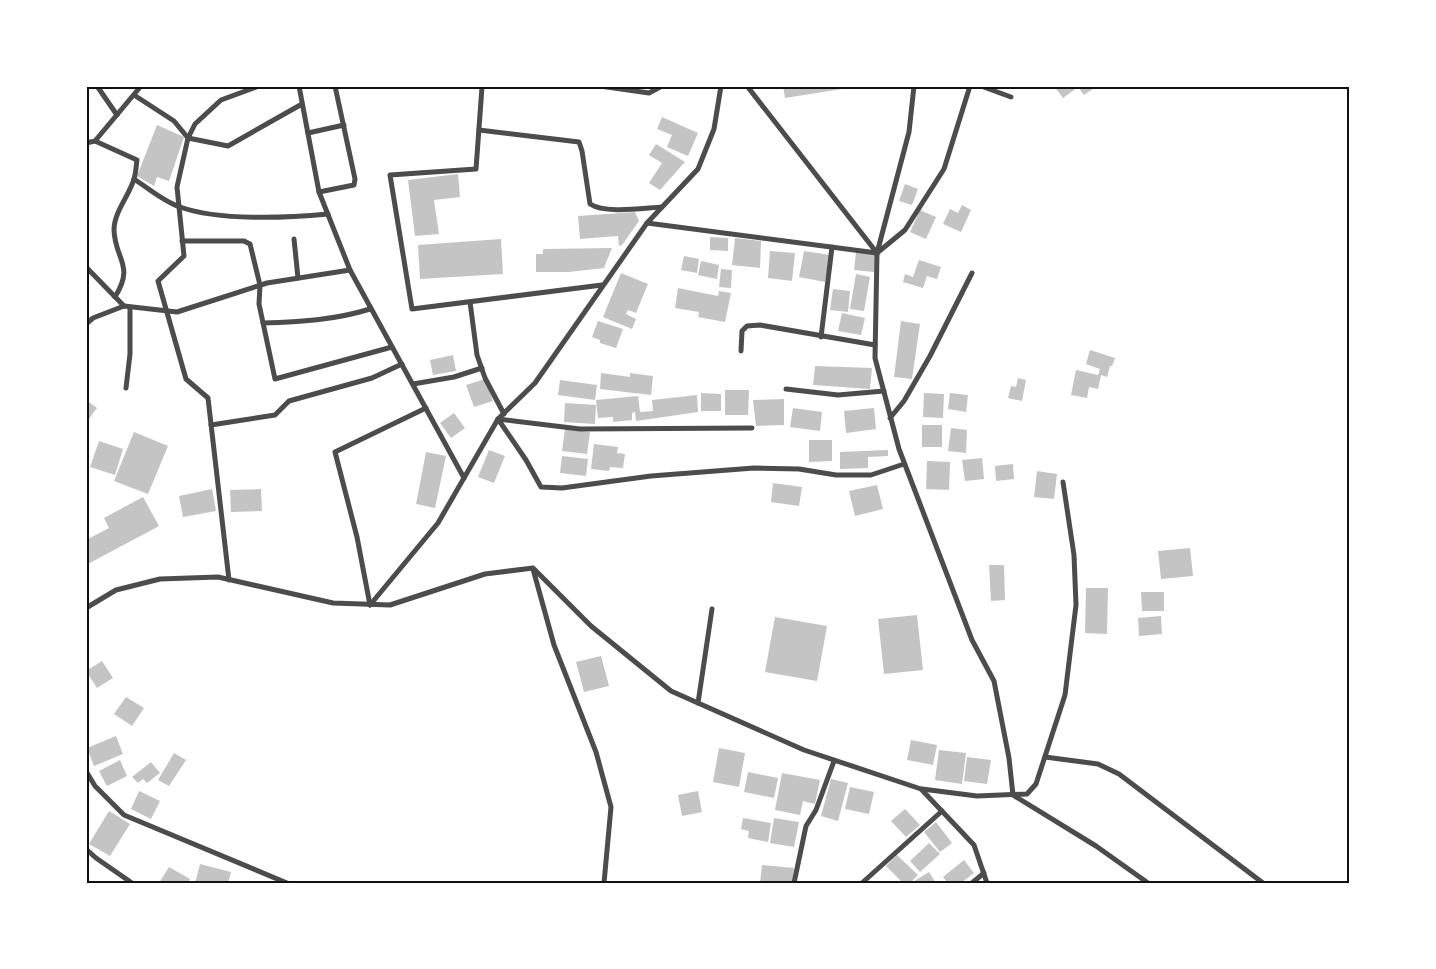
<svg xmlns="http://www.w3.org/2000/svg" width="1436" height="969" font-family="Mulish,sans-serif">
<rect width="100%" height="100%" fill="#fff"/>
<g fill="#c4c4c4">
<polygon points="783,86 854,86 854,87 785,98"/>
<polygon points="1054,86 1097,86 1084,95 1078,87 1063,98"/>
<polygon points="662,117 698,133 688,156 667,147 672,135 657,129"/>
<polygon points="157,125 184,137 169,181 157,177 154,186 137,176"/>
<polygon points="656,144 685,162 660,190 649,183 662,163 649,155"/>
<polygon points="458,174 460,197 434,200 439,234 415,236 408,180"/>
<polygon points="905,184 918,189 912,205 899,201"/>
<polygon points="962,205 971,210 961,232 943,224 950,209 958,213"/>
<polygon points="920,210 936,217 926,239 910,232"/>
<polygon points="635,212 639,221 622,245 619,246 618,236 580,239 578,216"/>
<polygon points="710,237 728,238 728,251 710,250"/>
<polygon points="735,238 761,241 760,268 732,265"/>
<polygon points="501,239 503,274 420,279 418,245"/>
<polygon points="612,248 604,268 569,272 536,272 536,254 543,254 543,249"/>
<polygon points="770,251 795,253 792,281 768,278"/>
<polygon points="804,251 830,255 825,282 799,277"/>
<polygon points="856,252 876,254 874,272 854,270"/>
<polygon points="684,256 699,259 697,273 681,270"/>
<polygon points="919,260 941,267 937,279 927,276 923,288 903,282 905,274 913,277"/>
<polygon points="701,261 719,265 717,279 698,275"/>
<polygon points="721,269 732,270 731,288 719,287"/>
<polygon points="621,273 648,284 636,313 628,310 626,314 636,319 632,329 603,317"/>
<polygon points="856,274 870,277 864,311 850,309"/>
<polygon points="678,288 718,296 719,291 731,293 725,322 698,317 699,312 675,308"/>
<polygon points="833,289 850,291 848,312 830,310"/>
<polygon points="842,313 865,318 861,335 838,331"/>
<polygon points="598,321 623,329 616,348 600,343 600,340 592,337"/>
<polygon points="901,321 920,324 912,379 894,377"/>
<polygon points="1090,350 1115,358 1112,366 1110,366 1107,377 1101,375 1098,389 1089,387 1087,398 1071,395 1076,370 1098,375 1100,369 1086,364"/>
<polygon points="453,355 456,371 433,375 430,360"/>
<polygon points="815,366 872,368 870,389 813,385"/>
<polygon points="601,373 630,377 630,373 653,376 651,395 600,389"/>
<polygon points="1018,378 1026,380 1022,401 1008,398 1011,386 1016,387"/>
<polygon points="485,379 493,401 474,407 466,385"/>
<polygon points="560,380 597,385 595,400 558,395"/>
<polygon points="725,390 749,390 748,415 725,415"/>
<polygon points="701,393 721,394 721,411 701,411"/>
<polygon points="924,393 944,394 943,418 923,417"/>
<polygon points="950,393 968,395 966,412 948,409"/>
<polygon points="697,395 698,412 636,421 635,412 632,413 632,420 613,422 613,417 598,418 596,400 638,396 640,412 653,411 652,400"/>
<polygon points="784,399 784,425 756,426 753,400"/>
<polygon points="86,400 97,408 86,423"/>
<polygon points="565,403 596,405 595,424 564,422"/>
<polygon points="793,408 822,412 820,431 790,427"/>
<polygon points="874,408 876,429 846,433 844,411"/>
<polygon points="454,413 465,428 451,438 440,423"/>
<rect x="922" y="425" width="20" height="22"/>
<polygon points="951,428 967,430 966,453 948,451"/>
<polygon points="565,429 590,432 587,454 562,451"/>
<polygon points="134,432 168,446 148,494 114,481"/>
<polygon points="809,440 832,440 832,461 809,462"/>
<polygon points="99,441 123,449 115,475 90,467"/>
<polygon points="594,444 618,447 617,453 625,454 623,468 610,467 609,471 591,469"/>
<polygon points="489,450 505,456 494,483 478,477"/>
<polygon points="888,450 888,456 868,457 868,468 840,469 840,452"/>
<polygon points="426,452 446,456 435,508 416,504"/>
<polygon points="562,456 588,459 586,476 560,473"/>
<polygon points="982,458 984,479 965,481 962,460"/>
<polygon points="927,461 950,462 949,490 926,489"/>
<polygon points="1013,464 1014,479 996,481 995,466"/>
<polygon points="1037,471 1057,474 1054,499 1034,497"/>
<polygon points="773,483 802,487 799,506 771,502"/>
<polygon points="877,485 883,509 855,516 849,491"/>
<polygon points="212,489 216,511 183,517 179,496"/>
<polygon points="261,489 262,511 231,512 230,490"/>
<polygon points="143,497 159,526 86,565 86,540 109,528 104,518"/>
<polygon points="1190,548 1193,576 1161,579 1158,551"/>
<polygon points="989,565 1004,565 1005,600 991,601"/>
<polygon points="1086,588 1108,588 1107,634 1085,633"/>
<polygon points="1141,592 1164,592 1164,611 1142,611"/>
<polygon points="917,615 923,670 884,674 878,619"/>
<polygon points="1161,616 1162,634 1139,636 1138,618"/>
<polygon points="775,617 827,626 817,681 765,672"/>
<polygon points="601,656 609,686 584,692 576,662"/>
<polygon points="102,661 113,678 97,688 86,671"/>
<polygon points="126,697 144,708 132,726 114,714"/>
<polygon points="116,736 123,754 94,766 87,748"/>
<polygon points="911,740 937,745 933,765 907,760"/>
<polygon points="719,748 745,753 739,787 713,782"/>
<polygon points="939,750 966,753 962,784 935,780"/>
<polygon points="174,753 186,760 169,786 158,780"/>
<polygon points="967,757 991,760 987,784 964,781"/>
<polygon points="120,760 127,776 107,786 99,771"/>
<polygon points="151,762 160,773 147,783 143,779 138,783 132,777"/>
<polygon points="748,772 778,778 774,798 744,792"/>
<polygon points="782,773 820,780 815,804 803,801 800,815 775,810"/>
<polygon points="831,779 848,783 838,821 821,816"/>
<polygon points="850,787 874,792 869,814 845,809"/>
<polygon points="139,791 160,801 151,819 131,809"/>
<polygon points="698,791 702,812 682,816 678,795"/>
<polygon points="905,809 920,825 906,837 891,821"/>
<polygon points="109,811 130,824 110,856 89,844"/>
<polygon points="743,818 771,823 768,842 748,838 749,831 741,829"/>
<polygon points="774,818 799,822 794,847 770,843"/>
<polygon points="936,822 952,843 940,852 924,832"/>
<polygon points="929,843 940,854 920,872 910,861"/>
<polygon points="897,855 918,875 910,883 903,883 886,866"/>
<polygon points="964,860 974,873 961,883 948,883 943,877"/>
<polygon points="200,864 231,872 228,883 195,883"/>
<polygon points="762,865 794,868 792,883 760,883"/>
<polygon points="169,867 190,879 188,883 159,883"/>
<polygon points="929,872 936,883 911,883"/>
</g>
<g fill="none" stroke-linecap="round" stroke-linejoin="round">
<g stroke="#4c4c4c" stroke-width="5">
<polyline points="97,86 117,115"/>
<polyline points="299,86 319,192 350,270 464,478"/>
<polyline points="600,86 649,93 662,86"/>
<polyline points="747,86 877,253 875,358 899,449 972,640 994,681 1009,758 1013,795 1096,846 1148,883"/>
<polyline points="981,86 1011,97"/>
<polyline points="482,87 476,169 390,175 412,309 602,285"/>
<polyline points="134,95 174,121 188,138 228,146 302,104"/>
<path d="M479 130 579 142 582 151 590 204C605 214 643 208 662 207"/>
<polyline points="308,133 344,125"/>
<path d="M95 141 137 160C136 166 136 173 134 179 129 196 114 212 114 230 115 260 135 265 115 297"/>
<polyline points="86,143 95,141 141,86"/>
<path d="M134 179C148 188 164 202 180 207 219 221 286 218 328 214"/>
<polyline points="319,192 354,185 355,179 335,86"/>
<polyline points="647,223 877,253 905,230 944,169 970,86"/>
<polyline points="294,239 298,278"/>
<polyline points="182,241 244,241 250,244 260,285 259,304 275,379 392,347"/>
<polyline points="877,253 909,132 914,86"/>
<polyline points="86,267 124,306"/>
<polyline points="470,302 477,355 485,378 504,414"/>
<path d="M263 323C299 322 335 320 370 309"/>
<polyline points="86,324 93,318 124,306 177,312 267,283 350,270"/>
<polyline points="821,337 832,247"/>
<polyline points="741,351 742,331 747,326 760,325 875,345"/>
<polyline points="413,384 454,377 482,368"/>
<polyline points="126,388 130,354 130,307"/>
<polyline points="786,389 838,395 884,391"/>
<polyline points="890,418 904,401 930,356 972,273"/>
<polyline points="498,419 526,460 541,487 562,488 651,476 754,468 799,469 836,475 871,475 904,464"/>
<polyline points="498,419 580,429 752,428"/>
<polyline points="211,425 275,415 289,401 372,378 402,364"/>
<polyline points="533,569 554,645 596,752 611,807 604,883"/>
<polyline points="229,580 208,398 186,379 158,281 184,256 177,187 188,138 195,124 221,100 259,86"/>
<polyline points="370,605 438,523 498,419 535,383 647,223 698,169 714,129 721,86"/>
<polyline points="370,605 357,537 335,452 426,408"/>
<polyline points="86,608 116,590 160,579 218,577 333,603 390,605 485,574 533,568 591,626 671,691 804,750 921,789 974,845 987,883"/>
<polyline points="698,703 712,609"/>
<polyline points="1045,757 1098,764 1119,774 1263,883"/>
<polyline points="86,771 95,786 124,815 287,883"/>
<polyline points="922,789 977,796 1027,794 1036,784 1065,695 1076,605 1074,555 1063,482"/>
<polyline points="86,849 96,858 132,883"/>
<polyline points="794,883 806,826 816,810 834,761"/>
<polyline points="862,883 942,811"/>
<polyline points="972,883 984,873"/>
</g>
</g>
<rect width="1436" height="969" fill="none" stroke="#ffffff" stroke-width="175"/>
<rect x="88" y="88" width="1260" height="794" fill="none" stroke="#111" stroke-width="2"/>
</svg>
